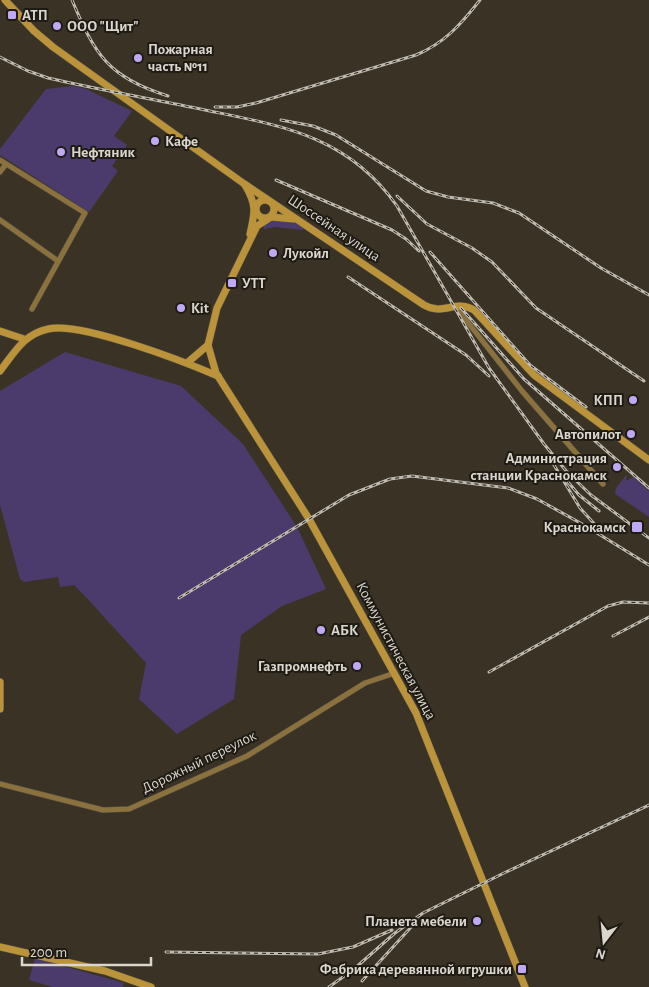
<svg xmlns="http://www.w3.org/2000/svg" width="649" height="987" font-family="'Alegreya Sans',sans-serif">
<rect width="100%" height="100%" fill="#3a3325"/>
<g fill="#4b3b6c">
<polygon points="73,86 86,89 132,111 114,136 127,145 112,166 118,171 89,212 0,155 0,149 46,89"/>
<polygon points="270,219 293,220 303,227 303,230 275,227 264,229 263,224"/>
<polygon points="65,352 181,386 243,444 297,527 326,589 282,606 241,635 234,699 177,734 139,699 146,663 84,595 74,585 60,587 58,577 24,582 20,579 0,505 0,391"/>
<polygon points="627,474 626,481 633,477 649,491 649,517 615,494 616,488"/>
<polygon points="35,958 124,983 123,987 53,987 29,980"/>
</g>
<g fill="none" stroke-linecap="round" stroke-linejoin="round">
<defs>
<g id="street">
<polyline points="0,160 85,213 32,309"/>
<polyline points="0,172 6,164"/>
<polyline points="0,220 58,261"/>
<polyline points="458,310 522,391 603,484"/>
<polyline points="0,784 103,810 129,809 247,756 365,683 395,673"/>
</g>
<g id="secondary">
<path d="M5 0 34 31 53 47 243 183 424 305C443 316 457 299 474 310L534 375 649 460"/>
<path d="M245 185C257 205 255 212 250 234"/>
<circle cx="265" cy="209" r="9"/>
<polyline points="0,331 24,339"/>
<polyline points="208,345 216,373 309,519 416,713 525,987"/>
<polyline points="187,363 208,345 217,308 257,226 271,217 294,219"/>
<path d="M0 371C14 353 24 334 48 329 80 321 185 362 218 376"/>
<polyline points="0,682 0,709"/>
<polyline points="0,947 105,971 151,987"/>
</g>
</defs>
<use href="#street" stroke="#575043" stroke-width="6"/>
<use href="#secondary" stroke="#575043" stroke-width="8"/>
<use href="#street" stroke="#8b713e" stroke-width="5"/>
<use href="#secondary" stroke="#bb933a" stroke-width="7"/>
<defs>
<g id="rail">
<path d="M72 0C95 55 108 77 168 96"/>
<path d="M0 57 28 71 48 78C100 90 153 99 205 110 283 126 348 136 397 206L489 368 544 444 567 472 591 495 649 538"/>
<path d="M215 107H237L256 103 416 55C445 43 461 24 480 0"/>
<polyline points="281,120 313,126 336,135 426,191 448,197 493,203 519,213 601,268 649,295"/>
<polyline points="276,180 392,230 406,239 419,251"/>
<polyline points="397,196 427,224 472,248 492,262 536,308 644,381"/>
<polyline points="430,252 530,365 586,407"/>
<polyline points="348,277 466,355 489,376"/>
<polyline points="461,308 524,379 649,488"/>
<polyline points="554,465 580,508 598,528"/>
<polyline points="568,482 579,495 599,511"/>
<polyline points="179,598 349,495 390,479 412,476 508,488 537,499 584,525 649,565"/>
<polyline points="613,636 649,617"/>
<polyline points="489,672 608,606 623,602 649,603"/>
<polyline points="166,952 318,954 353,947 392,930"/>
<polyline points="362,981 413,925"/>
<polyline points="329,987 354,969 395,933 423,913 504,873 649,805"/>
</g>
</defs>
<use href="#rail" stroke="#bfbab0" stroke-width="3"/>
<use href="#rail" stroke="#1e1b15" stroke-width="1" stroke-dasharray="4" stroke-linecap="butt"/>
</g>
<g fill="#bfa8f4" stroke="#1e1b15" stroke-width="2">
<rect x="7" y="10" width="10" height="10" rx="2.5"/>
<circle cx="57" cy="26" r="5"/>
<circle cx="138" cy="58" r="5"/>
<circle cx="155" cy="141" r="5"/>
<circle cx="61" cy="152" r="5"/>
<circle cx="273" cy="253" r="5"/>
<rect x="227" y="278" width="10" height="10" rx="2.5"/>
<circle cx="181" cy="308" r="5"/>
<circle cx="633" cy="400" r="5"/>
<circle cx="631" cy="434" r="5"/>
<circle cx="617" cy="467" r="5"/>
<rect x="631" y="521" width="12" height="12" rx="2.5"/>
<circle cx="321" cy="630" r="5"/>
<circle cx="357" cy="666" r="5"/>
<circle cx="477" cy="921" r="5"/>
<rect x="517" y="964" width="10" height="10" rx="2.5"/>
</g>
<g text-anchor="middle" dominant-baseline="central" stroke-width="4" stroke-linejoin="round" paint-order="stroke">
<g font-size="15" font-weight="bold" fill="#dbd6cd" stroke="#1e1b15" text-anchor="start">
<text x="22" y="15">АТП</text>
<text x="67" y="26">ООО "Щит"</text>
<text x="148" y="49">Пожарная<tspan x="148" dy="17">часть №11</tspan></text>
<text x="165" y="141">Кафе</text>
<text x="71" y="152">Нефтяник</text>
<text x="283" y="253">Лукойл</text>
<text x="242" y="283">УТТ</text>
<text x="191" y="308">Kit</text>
<text x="623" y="400" text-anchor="end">КПП</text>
<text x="621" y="434" text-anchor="end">Автопилот</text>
<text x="607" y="458" text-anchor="end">Администрация<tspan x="607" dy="17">станции Краснокамск</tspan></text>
<text x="626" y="527" text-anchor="end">Краснокамск</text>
<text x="331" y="630">АБК</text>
<text x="347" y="666" text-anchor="end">Газпромнефть</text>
<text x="467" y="921" text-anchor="end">Планета мебели</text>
<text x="512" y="969" text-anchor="end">Фабрика деревянной игрушки</text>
</g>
<g font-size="15" fill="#dbd6cd" stroke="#1e1b15">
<text transform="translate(334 228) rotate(34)">Шоссейная улица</text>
<text transform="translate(396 651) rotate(62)">Коммунистическая улица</text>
<text transform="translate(199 762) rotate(-26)">Дорожный переулок</text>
</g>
</g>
<g transform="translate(604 942) rotate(196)" stroke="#1e1b15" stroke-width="4" paint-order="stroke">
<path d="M0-4L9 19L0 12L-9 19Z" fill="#dbd6cd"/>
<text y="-8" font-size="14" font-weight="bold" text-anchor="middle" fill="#dbd6cd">N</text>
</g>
<path d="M22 957v8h129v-8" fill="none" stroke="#dbd6cd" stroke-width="2.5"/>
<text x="30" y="957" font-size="15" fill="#dbd6cd" stroke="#1e1b15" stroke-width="4" paint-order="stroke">200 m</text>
</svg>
